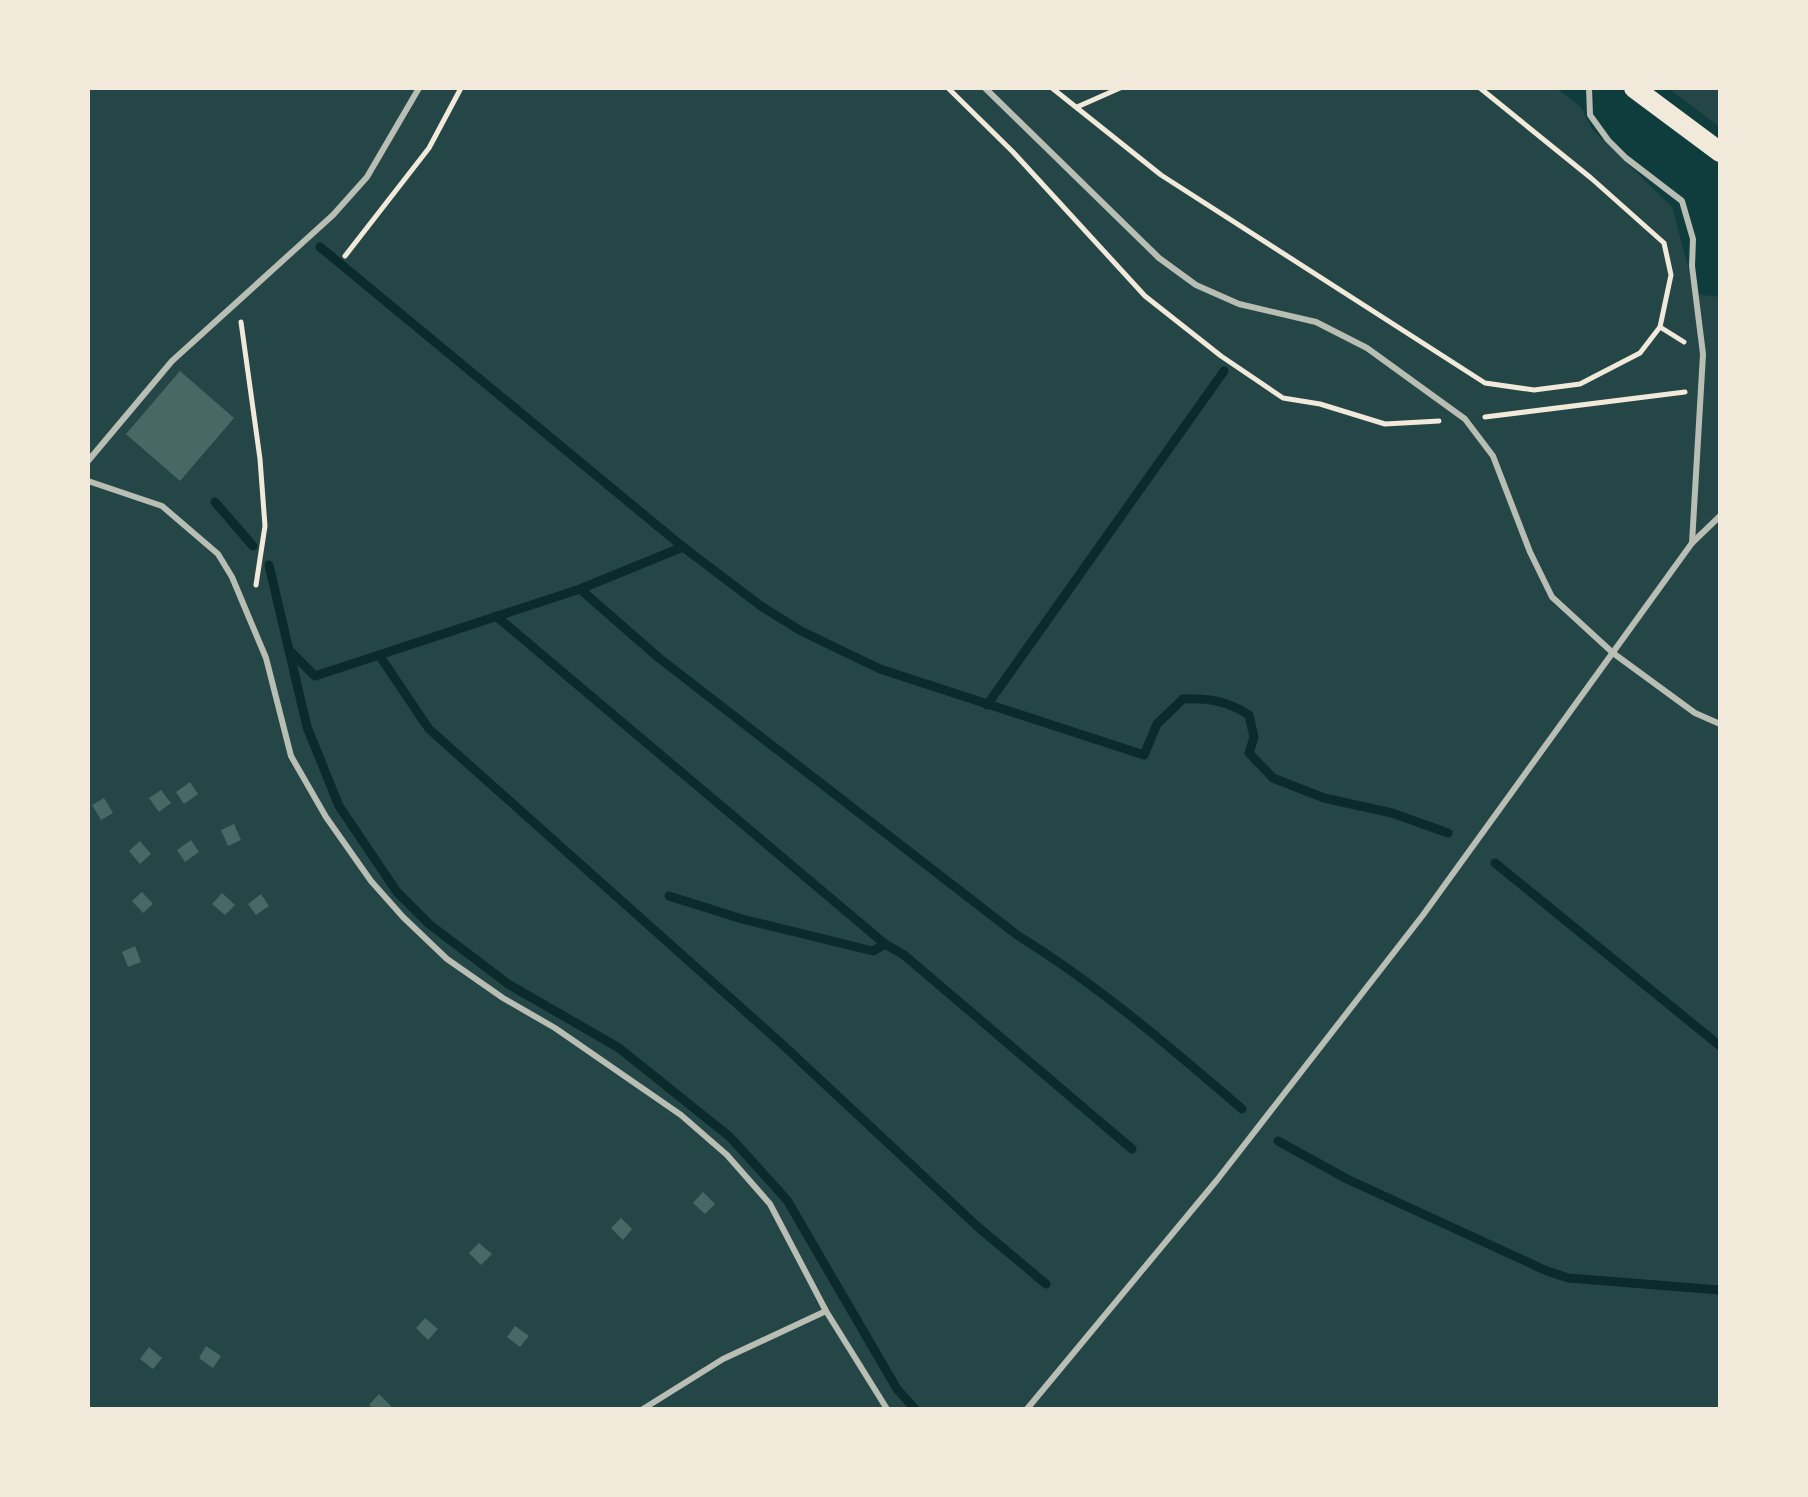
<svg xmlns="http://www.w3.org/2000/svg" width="1808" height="1497" font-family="'Public Sans',sans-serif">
<rect width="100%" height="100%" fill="#0f3d3e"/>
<g fill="#244646">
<polygon points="88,88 1556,88 1581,107 1592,129 1672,207 1695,294 1720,297 1720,1409 88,1409"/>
<polygon points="1668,88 1720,88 1720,127"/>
</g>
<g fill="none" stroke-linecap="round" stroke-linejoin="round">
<g stroke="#0a2a2b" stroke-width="9">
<path d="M320 247 683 547 761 606 801 631 880 669 1144 755 1157 724 1183 699C1208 698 1228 701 1249 715L1254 737 1249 753 1273 778 1324 798 1392 813 1448 833"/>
<polyline points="215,502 253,546"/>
<polyline points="269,565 307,727 339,806 397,892 429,924 508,984 619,1048 730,1137 787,1200 897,1389 915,1409"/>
<path d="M580 589 659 658 1017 935C1098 985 1170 1047 1242 1109"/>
<polyline points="496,616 885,944"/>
<polyline points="290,651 315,676 580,589 683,547"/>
<polyline points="379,655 429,729 783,1045 979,1228 1046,1284"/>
<polyline points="987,705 1224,371"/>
<polyline points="1495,863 1720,1046"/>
<polyline points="669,896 742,919 873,951 885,944 904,955 1132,1149"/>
<polyline points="1278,1141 1347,1179 1547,1271 1568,1278 1720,1290"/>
</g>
</g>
<g fill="#486865">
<polygon points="180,371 234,418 180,481 126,434"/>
<polygon points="190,782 198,794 184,804 176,792"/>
<polygon points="161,790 171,803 159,812 149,798"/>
<polygon points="104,798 113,813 101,820 92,805"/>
<polygon points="234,824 241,840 228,846 221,830"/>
<polygon points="191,840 199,852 185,862 177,850"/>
<polygon points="140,841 151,854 140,864 129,851"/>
<polygon points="142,892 153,904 143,913 132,901"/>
<polygon points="222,893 235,905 225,915 212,904"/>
<polygon points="261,894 269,906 256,915 248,904"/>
<polygon points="135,946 141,962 128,967 122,952"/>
<polygon points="703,1192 715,1204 705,1214 693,1203"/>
<polygon points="621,1218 632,1229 623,1240 611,1228"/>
<polygon points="479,1243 492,1254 481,1265 469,1253"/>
<polygon points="425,1318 438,1329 428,1340 416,1328"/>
<polygon points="515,1326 529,1336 520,1347 507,1337"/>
<polygon points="206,1346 221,1356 213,1368 199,1358"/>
<polygon points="149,1347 162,1358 153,1369 140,1359"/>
<polygon points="379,1394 391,1406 388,1409 374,1409 369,1405"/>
</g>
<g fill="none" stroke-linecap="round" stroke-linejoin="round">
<g stroke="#f1e9da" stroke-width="5">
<polyline points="948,88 1013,152 1145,296 1221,356 1283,398 1320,404 1385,424 1439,421"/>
<polyline points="1052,88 1161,175 1485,383 1534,390 1580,384 1640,353 1660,327"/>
<polyline points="1480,88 1591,178 1664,243 1671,275 1660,327 1684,342"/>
<polyline points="1077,107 1120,88"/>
<polyline points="345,256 429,148 461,88"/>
<polyline points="241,322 260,459 265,526 256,585"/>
<polyline points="1485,417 1685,392"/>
</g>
<g stroke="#b8beb3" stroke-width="6">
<polyline points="985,88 1159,258 1196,285 1239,304 1316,322 1367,348 1465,419 1493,456 1530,552 1552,597 1613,653 1695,713 1720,724"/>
<polyline points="1589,88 1590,115 1608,140 1626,158 1682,201 1693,239 1692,266 1703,354 1692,543"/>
<polyline points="88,461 172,361 333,215 367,177 419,88"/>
<polyline points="88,481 162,506 218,554 232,577 266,658 291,756 326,817 371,881 403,917 447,959 503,998 555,1028 681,1115 727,1155 770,1204 826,1311 887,1409"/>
<polyline points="643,1409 723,1359 826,1311"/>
<polyline points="1027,1409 1217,1180 1423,915 1692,543 1720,516"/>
</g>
<polyline stroke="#f1e9da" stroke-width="20" points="1634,88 1720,152"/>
</g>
<rect width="1808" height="1497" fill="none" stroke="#f1e9da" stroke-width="180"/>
</svg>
